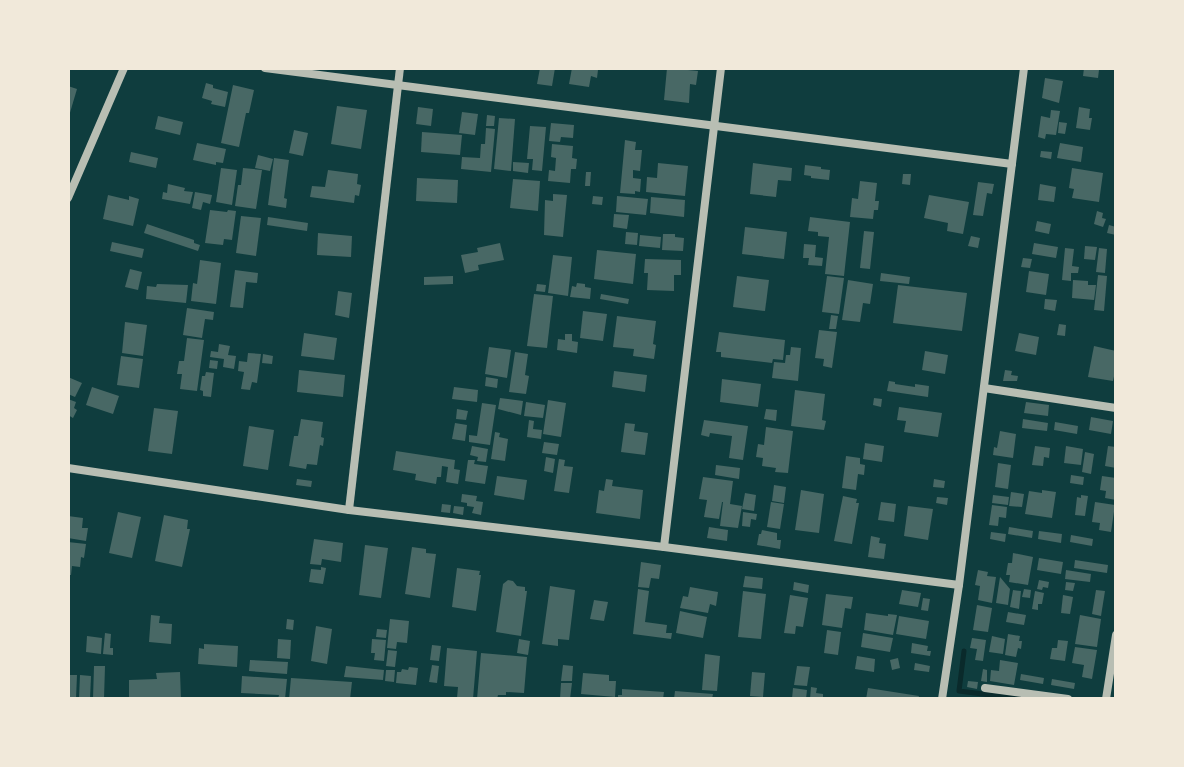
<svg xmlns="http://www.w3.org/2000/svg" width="1184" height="767" font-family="Poppins,sans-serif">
<rect width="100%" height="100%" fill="#0f3d3e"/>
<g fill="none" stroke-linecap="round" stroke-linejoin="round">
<polyline stroke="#0a2a2b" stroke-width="5" points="964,651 959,691 1023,699"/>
</g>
<g fill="#486865">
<polygon points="540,68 555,68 552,86 537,84"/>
<polygon points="572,68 598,70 597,78 591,76 589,87 569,84"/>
<polygon points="667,68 698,71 696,85 690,84 689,103 664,100"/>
<polygon points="1084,68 1099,70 1098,78 1083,76"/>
<polygon points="1045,78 1063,81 1059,103 1042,98"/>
<polygon points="206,83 213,85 213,88 228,92 225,107 211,104 212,101 202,98"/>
<polygon points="233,85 254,90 249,113 246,113 239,147 221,143"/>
<polygon points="68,86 77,89 69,116 68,116"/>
<polygon points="337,106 367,110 361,149 331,144"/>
<polygon points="418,107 433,109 431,126 416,124"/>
<polygon points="1079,107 1090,109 1089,118 1092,118 1090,130 1076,128"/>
<polygon points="1051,110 1060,111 1056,135 1046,134 1045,139 1038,137 1041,116 1050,118"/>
<polygon points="462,112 478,114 475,135 459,133"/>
<polygon points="487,115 495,116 494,126 486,126"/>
<polygon points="158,116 183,122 180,135 155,129"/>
<polygon points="499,118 515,119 511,171 494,169"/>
<polygon points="1059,122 1067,123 1065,134 1058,133"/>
<polygon points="551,123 574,125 573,138 561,137 560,142 549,141"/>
<polygon points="530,126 546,127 542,171 532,170 533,159 527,159"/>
<polygon points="486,128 495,129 491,172 461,169 462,157 480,158 481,144 485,144"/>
<polygon points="294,130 308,133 303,156 289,153"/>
<polygon points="422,132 462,135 460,155 421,152"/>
<polygon points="625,140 636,142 635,150 642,150 640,171 633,170 633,178 641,179 640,192 635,191 635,194 620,193"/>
<polygon points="197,143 226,149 223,163 216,162 216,165 193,160"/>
<polygon points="1060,143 1083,147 1081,162 1057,158"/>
<polygon points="552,144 573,146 572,158 577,159 576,169 571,169 570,183 548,181 549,170 555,171 556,158 551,157"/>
<polygon points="1041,151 1052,152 1051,159 1040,157"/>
<polygon points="131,152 158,158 156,168 129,162"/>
<polygon points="258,155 273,159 270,171 255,168"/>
<polygon points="274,158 289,160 284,198 287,199 286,208 268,205"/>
<polygon points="513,162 529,163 528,173 513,171"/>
<polygon points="658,163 688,166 685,196 646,192 647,177 657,178"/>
<polygon points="753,163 792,168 791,181 778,180 776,197 750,194"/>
<polygon points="805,165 821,167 821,169 830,170 829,180 811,178 811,176 804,175"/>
<polygon points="221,168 237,170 232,205 216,202"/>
<polygon points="243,168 262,170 256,209 235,206 238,185 241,185"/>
<polygon points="1072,168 1103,173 1099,202 1072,198 1074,189 1069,188"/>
<polygon points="328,170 358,174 357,184 361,185 359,196 355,195 354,203 310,197 312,186 325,187"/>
<polygon points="586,172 591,172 590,186 585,186"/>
<polygon points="903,174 911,174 910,185 902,184"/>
<polygon points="417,178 458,180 457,203 416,201"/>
<polygon points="513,179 540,181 538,211 510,208"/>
<polygon points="860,181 877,183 875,201 879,201 878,210 874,210 873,219 850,217 852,198 858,199"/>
<polygon points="978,182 994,184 992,194 987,193 983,216 973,215"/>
<polygon points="168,184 185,188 184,191 193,192 190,204 162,199 163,192 167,193"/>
<polygon points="1040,184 1056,187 1054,202 1038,200"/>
<polygon points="195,192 212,195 210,204 203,202 201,210 192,208"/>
<polygon points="553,194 567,195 563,237 544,235 545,200 553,201"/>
<polygon points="108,195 129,200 129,196 139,199 133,226 103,219"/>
<polygon points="929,195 969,202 963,234 947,231 948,223 924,218"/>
<polygon points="593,196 603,197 602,205 592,204"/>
<polygon points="617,196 648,199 646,215 616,212"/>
<polygon points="651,197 685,200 684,217 650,213"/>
<polygon points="210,210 227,212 228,210 236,211 232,240 224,239 223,245 205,243"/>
<polygon points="1097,211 1103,213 1102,218 1106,219 1103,227 1094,224"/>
<polygon points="614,214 629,215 627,229 613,227"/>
<polygon points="241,216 261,218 256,256 236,253"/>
<polygon points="268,217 308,223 307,231 267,225"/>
<polygon points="810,217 850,222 844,276 825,274 829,237 818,236 818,232 808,231"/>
<polygon points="1037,221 1051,224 1049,234 1035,231"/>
<polygon points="147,224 194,240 194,243 200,245 198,251 144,233"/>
<polygon points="1109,225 1116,227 1116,235 1107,233"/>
<polygon points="745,227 787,232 784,259 742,254"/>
<polygon points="864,231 874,232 870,269 860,268"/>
<polygon points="626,232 638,233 637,245 625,244"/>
<polygon points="318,233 352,236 351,257 317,255"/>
<polygon points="663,234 675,234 675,237 684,238 683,251 662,250"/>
<polygon points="640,235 661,237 660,248 639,246"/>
<polygon points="971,236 980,238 978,248 968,246"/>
<polygon points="112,242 144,249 142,258 110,251"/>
<polygon points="500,243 504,260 478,265 479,270 465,273 461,255 478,252 477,248"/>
<polygon points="1034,243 1058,247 1056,258 1032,254"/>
<polygon points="804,244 816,245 815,257 823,258 822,266 808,265 809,258 803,258"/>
<polygon points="1085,246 1097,247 1095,260 1084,259"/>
<polygon points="1065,248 1074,249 1072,266 1079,267 1078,273 1071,273 1071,281 1062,280"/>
<polygon points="1099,248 1107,249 1105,273 1096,272"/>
<polygon points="597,250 636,254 633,284 594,279"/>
<polygon points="553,255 572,257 568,296 548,293"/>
<polygon points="1023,258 1032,259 1030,268 1021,267"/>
<polygon points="645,259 681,260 681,275 674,275 674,291 647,290 648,273 644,273"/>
<polygon points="200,260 221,263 216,304 191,301 193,283 197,284"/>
<polygon points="130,269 142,272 138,290 125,287"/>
<polygon points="235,270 258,273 257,283 246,282 243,308 230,307"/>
<polygon points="1029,271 1049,274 1046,295 1026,292"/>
<polygon points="881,273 910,277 909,284 880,281"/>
<polygon points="1098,275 1107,276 1104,311 1094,310"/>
<polygon points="453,276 453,284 424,285 424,277"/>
<polygon points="737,276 769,280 765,311 733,307"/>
<polygon points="827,276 844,278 839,314 822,312"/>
<polygon points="848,280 873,284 870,304 863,303 860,322 842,320"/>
<polygon points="1073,280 1088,281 1088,285 1096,285 1094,300 1072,298"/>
<polygon points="577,283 585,284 585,287 591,288 590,299 570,297 572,286 576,287"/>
<polygon points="157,284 188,285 186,303 146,299 147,286 156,287"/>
<polygon points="537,284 546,285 545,292 536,291"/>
<polygon points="898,285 967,293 962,331 893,323"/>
<polygon points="338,291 352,293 349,318 335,315"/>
<polygon points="534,294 553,296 547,348 527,346"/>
<polygon points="601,294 629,299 628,304 600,299"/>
<polygon points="1045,299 1057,300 1055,311 1044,309"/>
<polygon points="187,308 214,312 213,320 205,319 202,338 183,335"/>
<polygon points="583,311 607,314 603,341 580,338"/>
<polygon points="831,315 838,316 836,329 829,329"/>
<polygon points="617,316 656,321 653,344 656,345 654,359 633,356 634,349 613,347"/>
<polygon points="125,322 147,325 143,356 122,353"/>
<polygon points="1059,324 1066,325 1065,336 1057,335"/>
<polygon points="819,330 837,332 832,368 823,366 824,359 815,358"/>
<polygon points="719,332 785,340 783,360 773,359 772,363 721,357 721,352 716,352"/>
<polygon points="304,333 337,338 334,360 301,356"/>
<polygon points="1019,333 1039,337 1036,355 1015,351"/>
<polygon points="565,334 572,334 572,341 578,342 577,353 557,350 558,339 565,340"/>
<polygon points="187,338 204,340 197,391 180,389 182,374 177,374 179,361 184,361"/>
<polygon points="219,344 230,346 228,355 236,356 234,369 223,367 224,359 210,357 211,351 218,352"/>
<polygon points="1094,346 1116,351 1116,367 1113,381 1088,377"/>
<polygon points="489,347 511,350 507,378 485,374"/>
<polygon points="791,347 801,348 798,381 772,378 774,362 785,363 786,355 790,355"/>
<polygon points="925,351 948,355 945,374 922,370"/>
<polygon points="515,352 528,354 525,375 529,376 526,394 509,392"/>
<polygon points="248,353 261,354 257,383 252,382 250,390 241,389 244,372 238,371 239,361 247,362"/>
<polygon points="263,354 273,356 272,364 262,363"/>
<polygon points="121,356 143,359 139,388 117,385"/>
<polygon points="210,360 218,361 217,369 209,368"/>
<polygon points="299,370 345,375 343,397 297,392"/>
<polygon points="1005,370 1012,371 1011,375 1018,376 1017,381 1003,381"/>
<polygon points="614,371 647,375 645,392 612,387"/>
<polygon points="206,372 214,373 211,397 203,396 203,391 200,390 202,376 205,376"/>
<polygon points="68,377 82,383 75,397 68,394"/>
<polygon points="486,377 498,379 497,388 485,386"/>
<polygon points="722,379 761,384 758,407 720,402"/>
<polygon points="889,381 895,382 895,384 915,387 915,384 929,386 928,397 887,391"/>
<polygon points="92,387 119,396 113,414 86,405"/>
<polygon points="454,387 478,390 477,402 452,399"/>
<polygon points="795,390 825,394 822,420 826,421 824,430 791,426"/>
<polygon points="500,398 523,401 521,415 498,409"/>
<polygon points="874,398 882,399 881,407 873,405"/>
<polygon points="68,399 76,402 74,408 77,410 73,418 68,415"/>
<polygon points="548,400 566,403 561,437 543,434"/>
<polygon points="526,402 545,405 543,418 524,416"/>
<polygon points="1026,402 1049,405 1048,416 1024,413"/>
<polygon points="482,403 496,405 490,445 469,442 469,435 477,436"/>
<polygon points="899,407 942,413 938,437 904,432 906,421 897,420"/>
<polygon points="154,408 178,411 172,454 148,451"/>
<polygon points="457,409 468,411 466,420 456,419"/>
<polygon points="766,409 777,410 776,421 764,419"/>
<polygon points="1091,417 1113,421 1111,434 1089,430"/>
<polygon points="301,419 323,422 321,437 324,438 323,446 320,445 317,465 307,464 306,469 289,466 294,436 298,436"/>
<polygon points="1023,419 1048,423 1047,431 1022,428"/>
<polygon points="529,420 534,421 533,429 542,430 541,439 527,437"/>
<polygon points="704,420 748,426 743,460 729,458 732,436 710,433 709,437 701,435"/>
<polygon points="1055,422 1078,426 1077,434 1054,430"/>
<polygon points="455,423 467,425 465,441 452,439"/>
<polygon points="625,423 635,424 634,431 648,433 645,455 621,452"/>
<polygon points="249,426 274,430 268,470 243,466"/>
<polygon points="766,427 793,431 788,473 775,472 776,468 762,466 763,458 756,457 758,444 764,445"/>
<polygon points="1000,431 1016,434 1013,458 993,455 994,447 997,448"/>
<polygon points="495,432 500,433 499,437 508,439 505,461 491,459"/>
<polygon points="544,442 559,444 557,455 542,453"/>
<polygon points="865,443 884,446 882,462 863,459"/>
<polygon points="472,446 488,449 486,462 477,461 478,457 470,455"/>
<polygon points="1035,446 1050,448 1049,458 1044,457 1043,466 1032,465"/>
<polygon points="1066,446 1083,449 1081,465 1064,463"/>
<polygon points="1108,446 1116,447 1116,468 1105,466"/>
<polygon points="396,451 455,460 454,469 460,470 458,484 446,482 448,467 442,466 441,477 437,477 436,484 415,480 416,474 393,470"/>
<polygon points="1085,452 1094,454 1091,474 1082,472"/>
<polygon points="846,456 860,458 860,464 865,465 864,475 858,474 856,490 842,488"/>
<polygon points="546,457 555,459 553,473 544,471"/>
<polygon points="559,459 565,460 564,466 573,467 569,493 554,491"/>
<polygon points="468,460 475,460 474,464 488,466 485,484 465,481"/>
<polygon points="998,463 1011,465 1008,489 995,487"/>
<polygon points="716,465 740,468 739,479 715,475"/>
<polygon points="1071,475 1084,477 1083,485 1070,483"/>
<polygon points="497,476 527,480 524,500 494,495"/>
<polygon points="1102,476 1116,478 1116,500 1105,498 1106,491 1100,490"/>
<polygon points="703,477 733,481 730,504 742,506 738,528 720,526 723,502 722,502 719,519 704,517 707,500 699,499"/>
<polygon points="297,479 312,481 311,487 296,485"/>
<polygon points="606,479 613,480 612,486 643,490 640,519 596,513 599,490 604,491"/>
<polygon points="934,479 945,481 944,488 933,487"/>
<polygon points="774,485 786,487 784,503 772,501"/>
<polygon points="801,490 824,494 819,533 795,530"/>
<polygon points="1042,490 1056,492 1052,518 1025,514 1029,491 1042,493"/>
<polygon points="1011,492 1024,494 1022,507 1009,506"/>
<polygon points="745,493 756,495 754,511 742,509"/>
<polygon points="462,494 477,496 476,501 483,502 481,515 472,513 474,507 467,506 467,503 461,502"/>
<polygon points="993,495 1009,497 1008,505 992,503"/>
<polygon points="1081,495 1088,496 1085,516 1075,515 1077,497 1081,498"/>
<polygon points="843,496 857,499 856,503 859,503 852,544 834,541"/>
<polygon points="937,497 948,498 947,505 936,503"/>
<polygon points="771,502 784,504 780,529 767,527"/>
<polygon points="881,502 896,504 894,522 878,520"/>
<polygon points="1095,502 1115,505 1111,532 1099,530 1100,523 1092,522"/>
<polygon points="442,504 451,505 450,513 441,512"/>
<polygon points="992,505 1007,507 1006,518 999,517 998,526 989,525"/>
<polygon points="454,506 464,507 463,515 453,513"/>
<polygon points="908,506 933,509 928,540 904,536"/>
<polygon points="118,512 141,517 132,558 109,553"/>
<polygon points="743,512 757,514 756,520 751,519 750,527 742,526"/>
<polygon points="164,515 188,520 187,529 190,529 182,567 155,561"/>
<polygon points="68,516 83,518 82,528 88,528 86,541 68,538"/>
<polygon points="709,527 728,530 727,541 707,538"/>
<polygon points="1009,527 1033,531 1032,538 1008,534"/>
<polygon points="762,530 777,533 777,540 781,540 780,549 757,545 759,534 761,534"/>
<polygon points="1039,531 1062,534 1061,543 1038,539"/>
<polygon points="991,532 1006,534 1005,542 990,539"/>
<polygon points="1071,535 1093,539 1092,546 1070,542"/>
<polygon points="871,536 880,538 879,543 886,544 884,559 868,557"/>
<polygon points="314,539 343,543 341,562 322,559 321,565 310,564"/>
<polygon points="68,542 86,544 84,558 81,557 80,567 72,566 71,575 68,575"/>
<polygon points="365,545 388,548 381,598 359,595"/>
<polygon points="412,547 426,549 426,553 436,554 430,598 405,594"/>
<polygon points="1013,553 1033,557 1028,585 1009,582 1010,575 1006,575 1008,563 1012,563"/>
<polygon points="1039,558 1063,562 1061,574 1037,570"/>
<polygon points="1075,560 1108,565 1107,573 1074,568"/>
<polygon points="641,562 661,565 659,579 651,578 649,588 638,587"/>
<polygon points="321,567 326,568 323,584 309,582 311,569 321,570"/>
<polygon points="457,568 480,571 479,575 481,575 476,611 452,607"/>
<polygon points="978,570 988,572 987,576 996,577 992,603 978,600 980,586 975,585"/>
<polygon points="1066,570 1091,574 1090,582 1065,579"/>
<polygon points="745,576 763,578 762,589 743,587"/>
<polygon points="1000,577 1010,589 1008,605 996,603"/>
<polygon points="508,580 513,581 517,586 525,587 525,591 527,591 521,636 496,632 503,584"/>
<polygon points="1039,580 1049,582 1048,588 1043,587 1042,590 1037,589"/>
<polygon points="794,582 809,585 808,593 793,590"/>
<polygon points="1066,582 1075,583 1073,591 1065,590"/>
<polygon points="550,586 575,590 569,640 558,639 558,646 542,644"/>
<polygon points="690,587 718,592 716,606 710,604 708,613 680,608 683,596 688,597"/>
<polygon points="638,589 649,591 645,622 667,625 666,633 672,633 671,639 633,634"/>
<polygon points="1024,589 1031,590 1030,598 1022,597"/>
<polygon points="902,590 921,593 918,607 899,604"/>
<polygon points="1013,590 1021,591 1019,609 1010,607"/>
<polygon points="1096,590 1105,591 1101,616 1092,614"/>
<polygon points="743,591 766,594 761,639 738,637"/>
<polygon points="1035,591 1044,593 1042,604 1038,604 1038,610 1032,609"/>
<polygon points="826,594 853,597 851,609 845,608 842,628 822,625"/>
<polygon points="790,595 808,598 803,627 796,626 795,634 784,633"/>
<polygon points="1063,595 1073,597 1070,614 1061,613"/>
<polygon points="923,598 930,599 928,611 921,610"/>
<polygon points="594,600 608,602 604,621 590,619"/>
<polygon points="977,605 992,608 988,632 973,630"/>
<polygon points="680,611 707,617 703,638 676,633"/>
<polygon points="1008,612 1026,615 1024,625 1006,622"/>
<polygon points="866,613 888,616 888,614 897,615 893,635 864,630"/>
<polygon points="151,615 160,616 159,623 172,624 171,644 149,642"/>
<polygon points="1080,615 1101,619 1097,647 1075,644"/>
<polygon points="899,616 929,621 926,639 896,634"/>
<polygon points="287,619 294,620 293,630 286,629"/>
<polygon points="390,619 409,621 407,643 397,642 396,649 387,648"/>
<polygon points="316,626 332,629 327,664 311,661"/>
<polygon points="377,629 387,630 386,638 376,637"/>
<polygon points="827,630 841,632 838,655 824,653"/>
<polygon points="105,633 111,634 110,648 113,648 113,655 103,654"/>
<polygon points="863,633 893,638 890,652 861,647"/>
<polygon points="1008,634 1020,636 1019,641 1022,641 1021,649 1018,648 1016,657 1005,655"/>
<polygon points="87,636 102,638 101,654 86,652"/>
<polygon points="992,636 1005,639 1003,654 989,652"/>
<polygon points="972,638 986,640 983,661 975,660 977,649 970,648"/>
<polygon points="278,639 291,640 290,659 277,658"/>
<polygon points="372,639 386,640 384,661 374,660 375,653 371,653"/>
<polygon points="519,639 530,641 528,655 517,653"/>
<polygon points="1058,640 1068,641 1065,661 1050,659 1052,648 1057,648"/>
<polygon points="912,643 928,646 927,651 931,651 930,656 911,653"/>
<polygon points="204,644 238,646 237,667 198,664 199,648 204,649"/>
<polygon points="432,645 441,646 439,661 430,660"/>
<polygon points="1075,647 1097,650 1092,679 1082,677 1084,665 1072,663"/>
<polygon points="447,648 477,651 473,699 457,698 458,687 444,686"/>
<polygon points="388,650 397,651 395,667 386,666"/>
<polygon points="481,653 527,657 524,693 506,692 506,695 498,695 497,699 477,699"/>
<polygon points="705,654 720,656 717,691 702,690"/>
<polygon points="857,656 875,659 874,672 855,669"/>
<polygon points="898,658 900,668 892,670 890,660"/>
<polygon points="250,660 288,662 287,674 249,671"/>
<polygon points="1000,660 1018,663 1014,685 990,681 991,670 999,671"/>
<polygon points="915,663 930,666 929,672 914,670"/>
<polygon points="432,665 439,666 437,683 429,682"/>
<polygon points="563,665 573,666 572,681 561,681"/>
<polygon points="94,666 105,666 104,699 93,699"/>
<polygon points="346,666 384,670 383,680 344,677"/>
<polygon points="797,666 810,667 807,686 794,685"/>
<polygon points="409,667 418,668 416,685 396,683 397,672 401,672 402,669 408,670"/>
<polygon points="983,669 987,670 987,682 981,681"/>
<polygon points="386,670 395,670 394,682 385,681"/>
<polygon points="180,672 181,699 129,699 129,680 157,679 156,673"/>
<polygon points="752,672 765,673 763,697 750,696"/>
<polygon points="583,673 609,675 609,681 616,681 615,697 581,694"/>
<polygon points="1021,674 1044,678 1043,684 1020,680"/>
<polygon points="68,675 77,675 76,699 68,699"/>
<polygon points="80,675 91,676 90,699 79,699"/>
<polygon points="242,676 287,679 285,699 278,699 279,695 241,693"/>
<polygon points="291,678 352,682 350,699 289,699"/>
<polygon points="1052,679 1075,683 1074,689 1051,685"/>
<polygon points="968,681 978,682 977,689 967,687"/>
<polygon points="561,683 572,683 570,699 560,699"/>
<polygon points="811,687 817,688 816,693 823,694 823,699 810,699"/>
<polygon points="793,688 807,690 806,699 792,699"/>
<polygon points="868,688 919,696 918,699 866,699"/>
<polygon points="622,689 664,692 663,699 618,699 618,695 622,695"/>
<polygon points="675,691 713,694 712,699 674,699"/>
</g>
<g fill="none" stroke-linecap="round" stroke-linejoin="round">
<g stroke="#b8beb3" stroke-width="8">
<polyline points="265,68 1012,164"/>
<polyline points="68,198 124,68"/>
<polyline points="984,388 1116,408"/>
<polyline points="68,468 349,510 664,547 959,585"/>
<polyline points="349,510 400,68"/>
<polyline points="664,547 721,68"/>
<polyline points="985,688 1068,699"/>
<polyline points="942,699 959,585 1024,68"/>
<polyline points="1106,699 1116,635"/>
</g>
</g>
<rect width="1184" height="767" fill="none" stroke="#f1e9da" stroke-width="140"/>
</svg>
